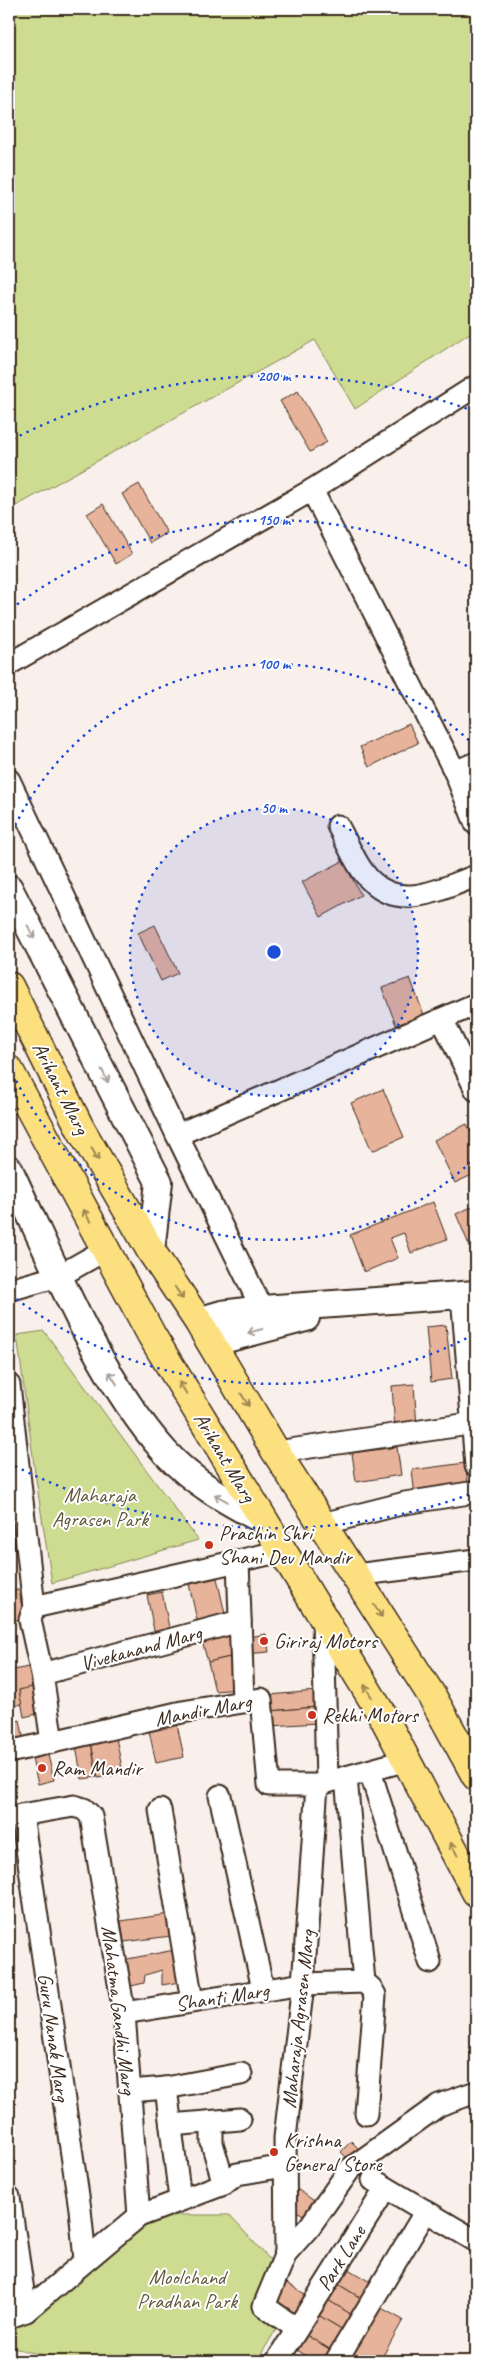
<svg xmlns="http://www.w3.org/2000/svg" width="485" height="2370" font-family="Caveat,sans-serif">
<rect width="100%" height="100%" fill="#faf0eb"/>
<filter id="ink" filterUnits="userSpaceOnUse"><feTurbulence type="fractalNoise" baseFrequency=".02" numOctaves="2"/><feDisplacementMap in="SourceGraphic" scale="10" xChannelSelector="R" yChannelSelector="G"/><feConvolveMatrix kernelMatrix="1 2 1 2 8 2 1 2 1" color-interpolation-filters="sRGB"/></filter>
<g filter="url(#ink)">
<g fill="#cddc90" stroke="#848357">
<polygon points="9,9 476,9 476,329 355,409 315,340 9,510"/>
<polygon points="44,1331 198,1540 52,1583 35,1473 17,1335"/>
<polygon points="158,2215 229,2215 273,2263 280,2323 257,2361 69,2361 9,2347 9,2327 30,2319 48,2306"/>
</g>
<g fill="#e8b39b" stroke="#3b2a1e">
<polygon points="298,391 327,442 310,452 280,401"/>
<polygon points="139,484 167,533 150,543 122,494"/>
<polygon points="103,504 132,554 116,564 87,514"/>
<polygon points="409,724 418,743 369,767 360,747"/>
<polygon points="343,861 361,895 321,917 302,882"/>
<polygon points="476,914 476,934 468,918"/>
<polygon points="155,925 178,973 161,981 138,933"/>
<polygon points="410,978 424,1015 396,1025 382,988"/>
<polygon points="383,1089 404,1137 372,1151 351,1103"/>
<polygon points="467,1124 476,1143 476,1173 455,1183 434,1140"/>
<polygon points="433,1202 447,1239 411,1253 404,1233 390,1238 398,1258 364,1272 350,1235"/>
<polygon points="476,1205 476,1250 472,1252 456,1214"/>
<polygon points="9,1221 14,1233 9,1236"/>
<polygon points="446,1325 452,1379 431,1382 426,1327"/>
<polygon points="414,1384 417,1427 395,1429 392,1386"/>
<polygon points="397,1447 401,1475 356,1482 352,1453"/>
<polygon points="465,1463 469,1489 415,1497 412,1470"/>
<polygon points="17,1524 21,1547 9,1548 9,1526"/>
<polygon points="217,1578 227,1623 199,1629 189,1584"/>
<polygon points="19,1590 24,1619 9,1621 9,1591"/>
<polygon points="162,1592 171,1638 156,1641 147,1595"/>
<polygon points="237,1630 239,1655 208,1662 201,1638"/>
<polygon points="266,1634 269,1652 245,1654 243,1638"/>
<polygon points="239,1655 240,1689 215,1691 208,1662"/>
<polygon points="33,1666 41,1685 19,1690 22,1704 9,1707 9,1671"/>
<polygon points="41,1685 46,1712 24,1717 19,1690"/>
<polygon points="316,1691 317,1707 270,1711 269,1695"/>
<polygon points="317,1707 318,1723 271,1726 270,1711"/>
<polygon points="20,1720 25,1746 9,1750 9,1723"/>
<polygon points="176,1720 184,1757 156,1763 148,1726"/>
<polygon points="115,1733 123,1773 98,1778 90,1738"/>
<polygon points="90,1738 97,1777 82,1779 75,1741"/>
<polygon points="47,1751 54,1780 38,1784 31,1755"/>
<polygon points="9,1767 14,1788 9,1789"/>
<polygon points="176,1913 179,1935 124,1942 121,1921"/>
<polygon points="180,1949 185,1981 162,1985 162,1970 145,1975 144,1983 127,1987 122,1960"/>
<polygon points="351,2141 364,2154 353,2164 341,2152"/>
<polygon points="294,2187 320,2205 311,2219 289,2207"/>
<polygon points="343,2266 377,2286 367,2302 333,2281"/>
<polygon points="280,2279 310,2297 295,2322 265,2304"/>
<polygon points="333,2281 367,2302 357,2318 323,2297"/>
<polygon points="323,2297 357,2318 348,2333 313,2312"/>
<polygon points="376,2305 403,2320 380,2361 353,2361 346,2358"/>
<polygon points="313,2312 348,2333 336,2353 301,2332"/>
<polygon points="301,2332 336,2353 331,2361 315,2361 292,2347"/>
</g>
<g fill="none" stroke-linecap="round" stroke-linejoin="round">
<defs>
<g id="minor">
<polyline points="312,490 476,386"/>
<polyline points="9,664 312,490 455,772"/>
<polyline points="476,763 455,772 476,824"/>
<polyline points="9,780 177,1135"/>
<path d="M338 826C348 844 357 868 372 882 402 911 443 888 476 876"/>
<polyline points="442,1019 476,1090"/>
<polyline points="9,1290 59,1276 105,1250"/>
<polyline points="462,1295 476,1466"/>
<polyline points="262,1309 177,1135 476,1004"/>
<polyline points="9,1385 34,1607 30,1620 42,1674 52,1742"/>
<polyline points="276,1452 476,1423"/>
<polyline points="322,1524 405,1503 476,1492"/>
<polyline points="238,1561 243,1701"/>
<polyline points="355,1575 476,1560"/>
<polyline points="34,1607 282,1551"/>
<polyline points="323,1618 327,1782"/>
<polyline points="42,1674 240,1621"/>
<polyline points="9,1752 182,1712 261,1699 269,1785 317,1785 407,1760"/>
<polyline points="370,1771 430,1962"/>
<polyline points="346,1777 364,1982"/>
<polyline points="220,1796 263,1989"/>
<polyline points="160,1810 192,2001"/>
<polyline points="22,1815 80,2209 85,2260"/>
<polyline points="9,1817 74,1806 84,1809 91,1816 124,2013 139,2216"/>
<polyline points="124,2013 303,1984 364,1982 371,1988 375,1995 366,2114"/>
<polyline points="166,2088 180,2199"/>
<polyline points="130,2091 166,2088 241,2074"/>
<polyline points="212,2122 212,2143 224,2184"/>
<polyline points="171,2125 240,2119"/>
<polyline points="373,2180 476,2241"/>
<polyline points="9,2197 26,2311"/>
<polyline points="286,2253 285,2138 303,1984 317,1785"/>
<polyline points="9,2317 26,2311 139,2216 224,2184 237,2174 285,2166"/>
<polyline points="297,2329 264,2306 286,2253 310,2226 350,2169 439,2105 476,2092"/>
<polyline points="277,2361 386,2188"/>
<polyline points="336,2361 426,2211"/>
</g>
<g id="tertiary">
<polyline points="9,888 159,1182 151,1251"/>
<path d="M9 1169C52 1260 98 1377 165 1452 192 1482 228 1502 264 1521"/>
<polyline points="198,1321 222,1314 262,1309 476,1294"/>
<polyline points="211,1343 306,1318"/>
</g>
<g id="primary">
<polyline points="9,986 80,1128 151,1251 198,1321 276,1452 432,1696 476,1776"/>
<polyline points="9,1070 152,1336 384,1718 476,1892"/>
</g>
</defs>
<use href="#minor" stroke="#3b2a1e" stroke-width="25"/>
<use href="#tertiary" stroke="#3b2a1e" stroke-width="30"/>
<use href="#primary" stroke="#3b2a1e" stroke-width="31"/>
<use href="#minor" stroke="#fff" stroke-width="21"/>
<use href="#tertiary" stroke="#fff" stroke-width="26"/>
<use href="#primary" stroke="#fce080" stroke-width="28"/>
</g>
<defs><path id="oneway-shaft" d="M-6 0H5M1.5-3L5.5 0L1.5 3" fill="none" stroke-width="1.6" stroke-linecap="round" stroke-linejoin="round" transform="scale(1.25)"/></defs>
<g stroke="#a79f9a">
<use href="#oneway-shaft" transform="translate(31 932) rotate(63)"/>
<use href="#oneway-shaft" transform="translate(105 1076) rotate(63)"/>
<use href="#oneway-shaft" transform="translate(255 1331) rotate(165)"/>
<use href="#oneway-shaft" transform="translate(113 1378) rotate(-122)"/>
<use href="#oneway-shaft" transform="translate(221 1498) rotate(-151)"/>
</g>
<g stroke="#9c854f">
<use href="#oneway-shaft" transform="translate(95 1154) rotate(60)"/>
<use href="#oneway-shaft" transform="translate(87 1216) rotate(-119)"/>
<use href="#oneway-shaft" transform="translate(179 1293) rotate(56)"/>
<use href="#oneway-shaft" transform="translate(183 1388) rotate(-121)"/>
<use href="#oneway-shaft" transform="translate(245 1400) rotate(59)"/>
<use href="#oneway-shaft" transform="translate(378 1611) rotate(57)"/>
<use href="#oneway-shaft" transform="translate(368 1691) rotate(-121)"/>
<use href="#oneway-shaft" transform="translate(454 1849) rotate(-118)"/>
</g>
</g>
<circle cx="274" cy="952" r="144" fill="#1d4ed8" fill-opacity=".12"/>
<g fill="none" stroke="#1d4ed8" stroke-width="2.5" stroke-dasharray="2.5 5">
<circle cx="274" cy="952" r="144"/>
<path d="M476 1157A288 288 0 0 1 9 1065M9 839A288 288 0 0 1 476 747"/>
<path d="M473 1335A432 432 0 0 1 11 1295M11 609A432 432 0 0 1 473 569"/>
<path d="M476 1492A576 576 0 0 1 13 1465M13 439A576 576 0 0 1 476 412"/>
</g>
<g fill="#c8321e" stroke="#fff" stroke-width="2">
<circle cx="209" cy="1545" r="5"/>
<circle cx="264" cy="1641" r="5"/>
<circle cx="312" cy="1715" r="5"/>
<circle cx="42" cy="1768" r="5"/>
<circle cx="274" cy="2152" r="5"/>
</g>
<g text-anchor="middle" dominant-baseline="central" stroke-width="4" stroke-linejoin="round" paint-order="stroke">
<g font-size="21" fill="#3b2a1e" stroke="#fff">
<text transform="translate(61 1088) rotate(63)">Arihant Marg</text>
<text transform="translate(225 1457) rotate(59)">Arihant Marg</text>
<text transform="translate(141 1648) rotate(-15)">Vivekanand Marg</text>
<text transform="translate(203 1710) rotate(-11)">Mandir Marg</text>
<text transform="translate(222 1997) rotate(-9)">Shanti Marg</text>
<text transform="translate(119 2010) rotate(83)">Mahatma Gandhi Marg</text>
<text transform="translate(298 2019) rotate(-84)">Maharaja Agrasen Marg</text>
<text transform="translate(54 2037) rotate(82)">Guru Nanak Marg</text>
<text transform="translate(341 2258) rotate(-58)">Park Lane</text>
</g>
<g font-size="21" fill="#60563a" stroke="#fff">
<text x="100" y="1495">Maharaja<tspan x="100" dy="24">Agrasen Park</tspan></text>
<text x="187" y="2277">Moolchand<tspan x="187" dy="24">Pradhan Park</tspan></text>
</g>
<g font-size="21" fill="#3b2a1e" stroke="#fff" text-anchor="start">
<text x="219" y="1533">Prachin Shri<tspan x="219" dy="24">Shani Dev Mandir</tspan></text>
<text x="274" y="1641">Giriraj Motors</text>
<text x="322" y="1715">Rekhi Motors</text>
<text x="52" y="1768">Ram Mandir</text>
<text x="284" y="2140">Krishna<tspan x="284" dy="24">General Store</tspan></text>
</g>
</g>
<circle cx="274" cy="952" r="8" fill="#1d4ed8" stroke="#fff" stroke-width="2.5"/>
<g font-size="15" text-anchor="middle" font-weight="bold" fill="#1d4ed8" stroke="#fff" stroke-width="4" stroke-linejoin="round" paint-order="stroke">
<text x="274" y="381">200 m</text>
<text x="274" y="525">150 m</text>
<text x="274" y="669">100 m</text>
<text x="274" y="813">50 m</text>
</g>
<rect width="485" height="2370" fill="none" stroke="#fff" stroke-width="30"/>
<rect x="15" y="15" width="455" height="2340" fill="none" stroke="#3b2a1e" stroke-width="2" filter="url(#ink)"/>
</svg>
